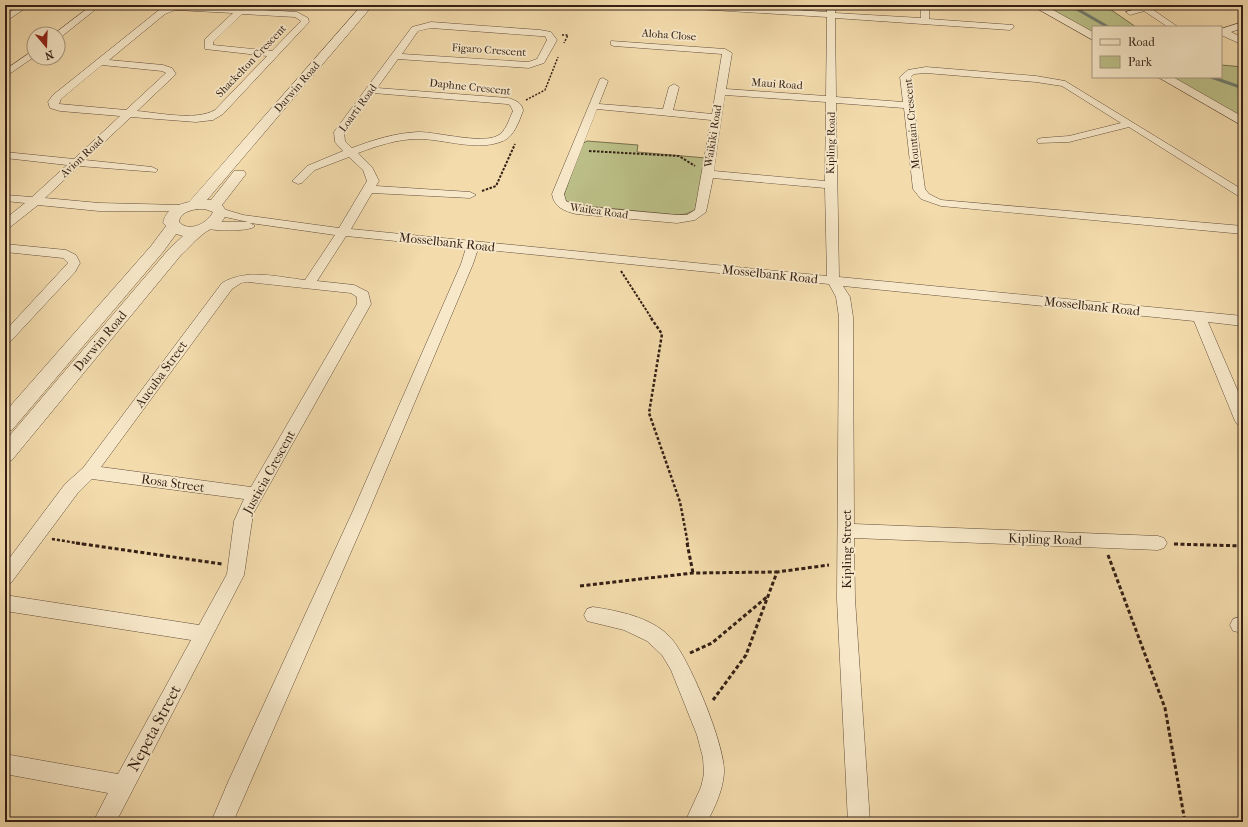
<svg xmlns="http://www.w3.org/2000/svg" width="1248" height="827" font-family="'IM FELL French Canon',serif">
<rect width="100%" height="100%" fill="#f3dbac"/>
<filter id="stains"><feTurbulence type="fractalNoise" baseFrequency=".005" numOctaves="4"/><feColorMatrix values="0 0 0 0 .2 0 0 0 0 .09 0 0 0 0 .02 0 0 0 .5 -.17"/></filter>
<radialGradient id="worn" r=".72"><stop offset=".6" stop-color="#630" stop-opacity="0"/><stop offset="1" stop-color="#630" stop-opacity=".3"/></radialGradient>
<g fill="#bcc088" stroke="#78704e">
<polygon points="1043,5 1104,5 1136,27 1093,27 1093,33"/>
<polygon points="1221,65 1243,67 1243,118 1171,77 1221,77"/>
<polygon points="587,141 638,145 637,152 706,158 695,210 686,214 678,215 575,205 566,201 564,195 582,144"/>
</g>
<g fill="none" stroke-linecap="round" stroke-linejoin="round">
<g stroke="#717d71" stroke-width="3">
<polyline points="1070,5 1108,27"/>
<polyline points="1211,77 1243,88"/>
</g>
<defs>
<g id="minor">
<polygon points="20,5 30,5 5,22 5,15"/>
<polygon points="92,5 101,5 61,37 58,38 58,34 54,34"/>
<path d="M172 5 297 12 308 18 309 22 223 114 213 120 196 122 131 117 85 160 152 167 158 170 156 172 79 166 45 198 99 203 181 205 185 207 187 209 185 211H99L38 205 9 228 5 229V219L25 203 5 201V195L32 197 67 165 5 158V152L74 159 120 116 60 111 50 108 48 102 53 95 159 10ZM176 10 233 13 205 39V49L267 56 215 110C196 121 160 113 137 111L174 76 176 74 172 68 163 65 109 60 165 14ZM242 14 295 17 301 21 272 51 213 45V42ZM102 65 162 71 166 73 126 110 59 104 61 99Z"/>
<path d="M676 5H719L827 12V5H835V13L921 18V5H929V19L1013 25 1014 27 1010 30 835 18 836 97 903 102 900 77 908 70 926 67 1036 76 1065 81 1243 190V199L1129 127 1069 142 1038 143 1037 141 1038 139 1042 138 1069 136 1121 123 1062 86 1036 82 926 73 914 74 910 78 925 189 929 194 941 200 1243 226V234L941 206 921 199 913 189 904 108 836 103 839 277 1243 316V326L1208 322 1243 403V427L1238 425 1235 421 1194 321 843 286 850 297 853 317 854 524 1158 536 1164 538 1167 543 1164 548 1158 550 854 538 855 599 870 822H848L837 599 839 317 836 297 829 284 478 249 473 264 368 513 233 822H211L229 780 352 513 461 264 466 248 346 236 317 281 354 285 368 292 371 304 253 514 244 575 116 822H93L108 793 5 774V754L118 774 191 640 5 611V595L199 625 227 574 234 521 244 499 92 479 77 494 11 583 5 586V564L65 484 83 468 222 283C247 268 277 277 305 280L335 235 250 223 255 226C251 232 206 232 202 226L208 222H248L216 215 214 212 220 208 243 215 339 228 367 181 363 170 349 157 315 170 302 183 298 184 292 181 307 166 343 151 335 142 334 132 412 27 431 22 540 30 551 32 557 40 544 63 529 68 398 59 377 88 508 98C515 100 523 103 523 111 519 121 514 137 503 141 477 152 445 139 418 139 397 139 377 146 358 153L372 167 379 181 376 186 470 192 476 195 470 198 372 193 351 229 827 276 825 188 713 178 706 212 695 220 677 223 576 214C564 211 554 207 552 194L600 79 603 78 608 81 599 104 663 109 669 87 674 84 679 87 673 110 712 114 722 54 614 46 611 45V41L725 49 732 53 726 89 826 96 827 17 680 8ZM431 28 540 36H545L547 40 537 59 528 62 402 54 418 31ZM373 93 507 104 510 105 513 111C509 119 506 132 497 136 480 144 438 132 418 132 395 133 373 140 352 148L345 141 344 132ZM725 95 826 102 825 181 714 171ZM597 109 711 120 695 210 687 215H677L576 206 566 201 564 194ZM248 282 351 293 357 297V304L251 487 101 467 232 289 241 283Z"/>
<polygon points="1149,5 1160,5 1159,8 1152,9 1178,27 1168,27 1144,11 1130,15 1126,12"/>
<polygon points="1243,22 1243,28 1231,32 1243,38 1243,45 1221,35 1221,29"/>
<polygon points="34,50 34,57 5,77 5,70"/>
<polygon points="5,244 66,250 76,255 80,263 75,272 10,342 5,344 5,331 68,263 63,258 5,252"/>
<path d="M593 607C619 611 650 617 669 636 688 654 726 747 724 773 723 790 715 807 707 822H685L701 787 704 774 703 758 697 735 671 670 662 655 647 641 624 630 587 621 584 615 587 609Z"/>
<polygon points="1239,617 1243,617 1243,633 1233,631 1230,625 1233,619"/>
</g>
<g id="tertiary">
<path d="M362 5H373L207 200H211L234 171H244L246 174 222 205 227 212C220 230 213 225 202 235 194 241 188 249 181 255L12 460 5 463V441L169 249 183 236 176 234 163 252 12 430 5 432V412L151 246 166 226 163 223C166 209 176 205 189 202ZM197 209H205L213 212C208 223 189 233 179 222 180 213 188 211 197 209Z"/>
<polygon points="1031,5 1044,5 1093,32 1093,40"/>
<polygon points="1158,77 1173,77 1243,117 1243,126"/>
</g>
</defs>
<use href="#minor" stroke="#634e3b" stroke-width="1"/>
<use href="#tertiary" stroke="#634e3b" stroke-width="1"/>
<g stroke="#331f15" stroke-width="1.5" stroke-dasharray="2 1.5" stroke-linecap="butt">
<polyline points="562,35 568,35 564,43"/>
<polyline points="526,100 545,90 558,57"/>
</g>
<g stroke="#331f15" stroke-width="2" stroke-dasharray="2.5 1.5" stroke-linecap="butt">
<polyline points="589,151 679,156 695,166"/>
<polyline points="482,191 496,186 515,144"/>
<polyline points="621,271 652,319"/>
</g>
<g stroke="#331f15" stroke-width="2.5" stroke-dasharray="3 2" stroke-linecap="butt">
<polyline points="651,318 662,334 649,413 680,502 688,544"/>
<polyline points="52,539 83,544"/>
</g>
<g stroke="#331f15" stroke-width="3" stroke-dasharray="4 2.5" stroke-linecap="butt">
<polyline points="76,543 222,564"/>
<polyline points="687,543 693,573"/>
<polyline points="1174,544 1243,546"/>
<polyline points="1108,555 1165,708 1185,822"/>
<polyline points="580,586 693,573 777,572"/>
<polyline points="690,653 712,643 768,596"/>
<polyline points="713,700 746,655 777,572 829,565"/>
</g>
<use href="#minor" fill="#f7e8c9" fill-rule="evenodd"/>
<use href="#tertiary" fill="#f7e8c9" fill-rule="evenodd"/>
</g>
<g text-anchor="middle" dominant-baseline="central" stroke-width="3.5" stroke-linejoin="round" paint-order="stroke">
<g font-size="11" fill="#331f15" stroke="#f7e8c9">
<text transform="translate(669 35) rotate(4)">Aloha Close</text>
<text transform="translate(489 50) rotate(4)">Figaro Crescent</text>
<text transform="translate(251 61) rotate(-46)">Shackelton Crescent</text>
<text transform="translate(777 84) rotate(4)">Maui Road</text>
<text transform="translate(297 87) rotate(-49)">Darwin Road</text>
<text transform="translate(470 87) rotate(6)">Daphne Crescent</text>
<text transform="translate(358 108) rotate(-54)">Loarti Road</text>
<text transform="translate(912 124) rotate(-95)">Mountain Crescent</text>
<text transform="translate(713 136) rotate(-81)">Waikiki Road</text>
<text transform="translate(831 143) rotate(-89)">Kipling Road</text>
<text transform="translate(82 157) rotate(-43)">Avion Road</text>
<text transform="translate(599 211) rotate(8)">Wailea Road</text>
</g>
<g font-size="13" fill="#331f15" stroke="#f7e8c9">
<text transform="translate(447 242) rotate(6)">Mosselbank Road</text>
<text transform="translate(770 274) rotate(6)">Mosselbank Road</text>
<text transform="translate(1092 306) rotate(6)">Mosselbank Road</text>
<text transform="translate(100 341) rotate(-50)">Darwin Road</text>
<text transform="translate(161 374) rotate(-54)">Aucuba Street</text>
<text transform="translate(269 472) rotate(-61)">Justicia Crescent</text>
<text transform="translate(173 483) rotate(8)">Rosa Street</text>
<text transform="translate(1045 539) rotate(2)">Kipling Road</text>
<text transform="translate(846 549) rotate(-90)">Kipling Street</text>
</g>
<g font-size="16" fill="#331f15" stroke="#f7e8c9">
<text transform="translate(154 728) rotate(-62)">Nepeta Street</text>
</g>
</g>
<rect width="1248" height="827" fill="none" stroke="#f3dbac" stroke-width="20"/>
<rect x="6" y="6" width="1236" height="815" fill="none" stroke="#331f15" stroke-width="2"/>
<rect x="10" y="10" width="1228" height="807" fill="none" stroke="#331f15"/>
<rect x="1092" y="26" width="130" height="52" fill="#f7e8c9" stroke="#a99881"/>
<rect x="1100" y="39" width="20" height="6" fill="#f7e8c9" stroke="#a99881"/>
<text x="1128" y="46" font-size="12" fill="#331f15">Road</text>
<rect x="1100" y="56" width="20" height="12" fill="#bcc088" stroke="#a99881"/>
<text x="1128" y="66" font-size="12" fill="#331f15">Park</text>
<g transform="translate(46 46) rotate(161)"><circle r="19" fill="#f7e8c9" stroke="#a99881"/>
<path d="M0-3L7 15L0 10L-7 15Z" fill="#8f2418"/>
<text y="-6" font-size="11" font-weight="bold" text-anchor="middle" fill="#331f15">N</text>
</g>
<rect width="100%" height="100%" filter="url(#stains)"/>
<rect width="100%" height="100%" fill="url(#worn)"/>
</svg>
